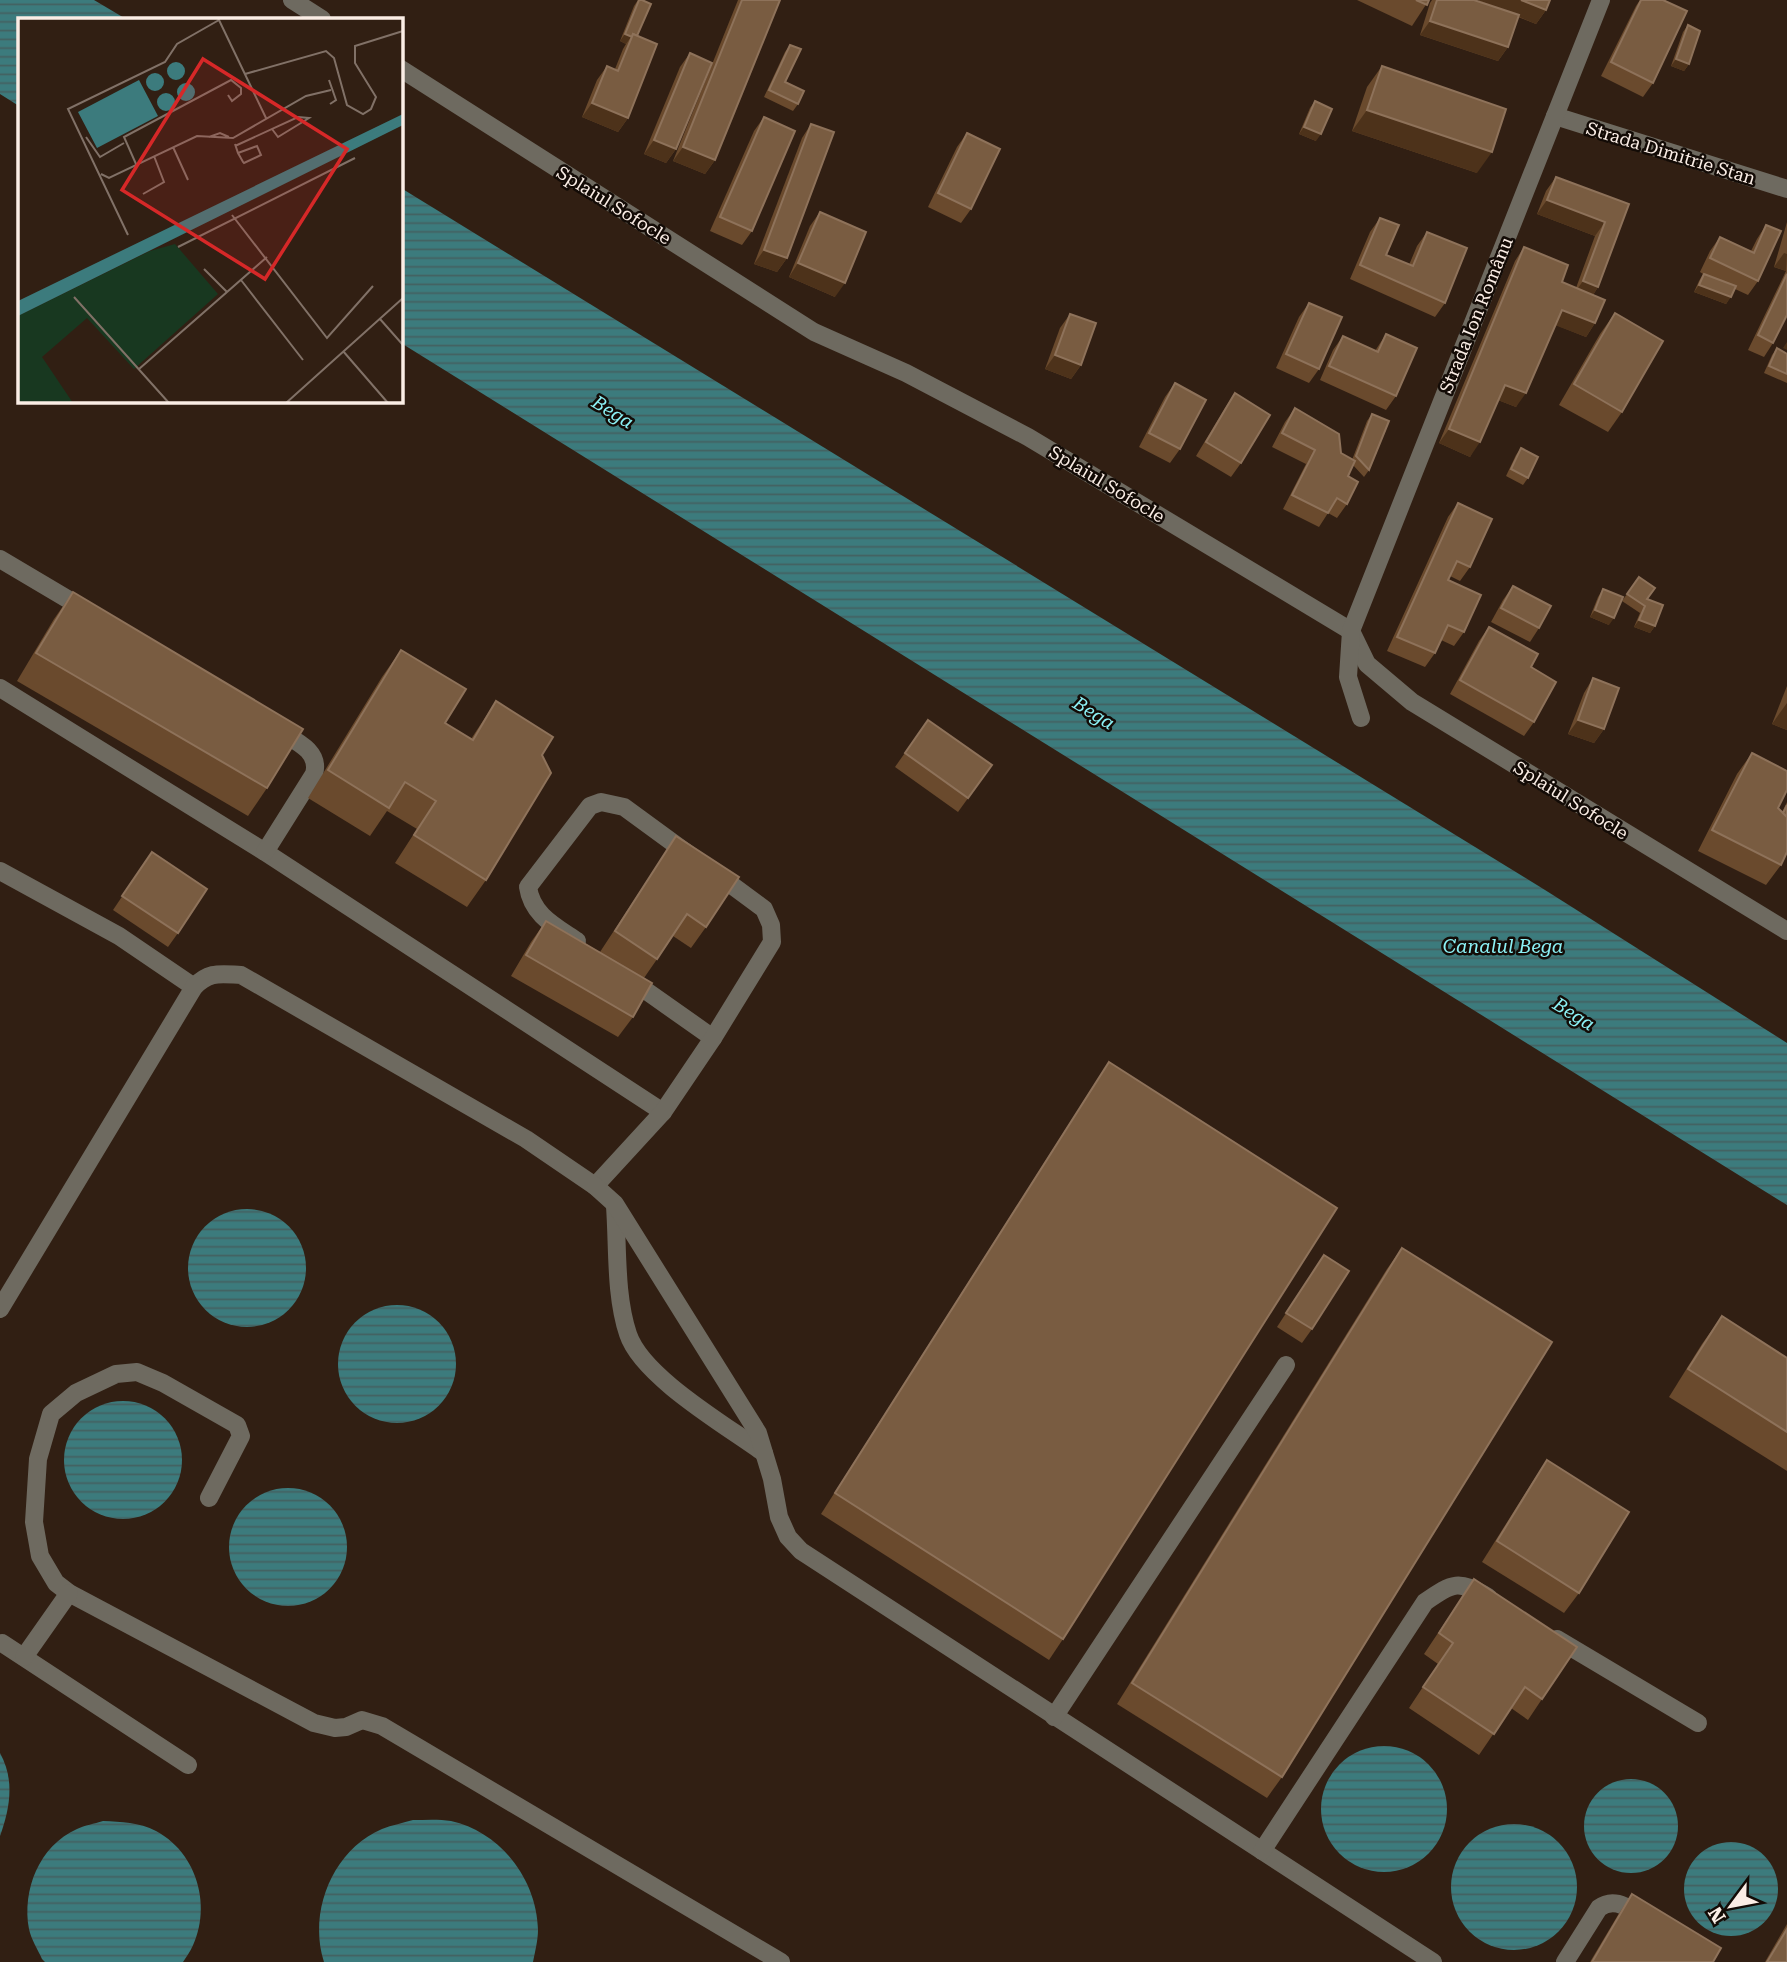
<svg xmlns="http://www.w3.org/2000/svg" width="1787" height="1962" font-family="'Roboto Serif',serif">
<defs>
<pattern id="water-rules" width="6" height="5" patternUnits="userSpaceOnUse" patternTransform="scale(1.75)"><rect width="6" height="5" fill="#3c7b7d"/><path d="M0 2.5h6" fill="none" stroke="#446161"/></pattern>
</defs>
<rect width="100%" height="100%" fill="#311f13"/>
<g fill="url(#water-rules)">
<polygon points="0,0 94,0 126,19 19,19 19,106 0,94"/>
<polygon points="401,188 1545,890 1787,1043 1787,1205 401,343"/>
<circle cx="247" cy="1268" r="59"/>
<circle cx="397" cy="1364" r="59"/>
<circle cx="123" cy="1460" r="59"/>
<circle cx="288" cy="1547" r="59"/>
<circle cx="1384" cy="1809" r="63"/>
<path d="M0 1753C15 1780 10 1808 0 1836Z"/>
<circle cx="1631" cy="1826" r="47"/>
<path d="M413 1820C425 1820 439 1819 451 1821 501 1832 537 1880 538 1930 538 1940 535 1952 533 1962H324C308 1913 332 1850 382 1829 392 1825 403 1823 413 1820Z"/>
<path d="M103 1821C121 1822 139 1822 156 1831 203 1856 215 1921 183 1962H45L42 1959C38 1950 31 1939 29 1929 22 1890 39 1846 77 1829 85 1825 94 1824 103 1821Z"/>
<circle cx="1514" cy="1887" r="63"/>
<circle cx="1731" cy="1889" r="47"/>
</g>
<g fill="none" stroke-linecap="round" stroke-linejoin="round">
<g stroke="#6e6a60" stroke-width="18">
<polyline points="292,0 322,19"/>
<polyline points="401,69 814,332 906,373 1028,437 1351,631 1367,664 1412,702 1787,931"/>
<polyline points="1555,116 1787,189"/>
<polyline points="0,559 86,610"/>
<polyline points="0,688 265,852 663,1112"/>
<polyline points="1361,718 1348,677 1351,631 1601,0"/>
<path d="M265 852 314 774C321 750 293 740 276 729"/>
<polyline points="0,871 119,936 194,987"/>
<path d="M577 941C555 926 532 915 528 887L590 806 601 802 624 807 691 856"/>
<polyline points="628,978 713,1038"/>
<polyline points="595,1186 663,1112 713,1038 772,942 771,925 764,909 714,872"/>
<path d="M615 1206C618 1248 615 1295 628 1334 642 1377 727 1426 764 1453"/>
<path d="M0 1309 194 987C209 971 220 974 241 975L526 1139 595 1186 615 1204 758 1433 772 1479 779 1517 788 1537 801 1551 1433 1962"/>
<polyline points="209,1498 241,1436 237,1425 163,1383 137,1372 116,1374 76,1393 51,1414 38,1459 34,1522 40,1556 56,1583 69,1593 314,1723 335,1728 346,1727 362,1720 382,1726 781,1962"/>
<polyline points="1557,1639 1698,1723"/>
<polyline points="2,1643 188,1765"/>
<polyline points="24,1657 69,1593"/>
<polyline points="1054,1717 1286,1365"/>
<path d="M1262 1851 1425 1602C1454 1582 1458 1580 1488 1597"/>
<path d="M1565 1962 1599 1908C1615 1896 1629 1909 1644 1917"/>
</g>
</g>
<g fill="#6a4a2d">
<polygon points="638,0 637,36 628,118 618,132 582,117 597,80 607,66 615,69 623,49 626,44 620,41 634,6"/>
<polygon points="738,0 780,0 715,160 705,174 673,161"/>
<polygon points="1357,0 1429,0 1412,26"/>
<polygon points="1432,0 1474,0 1494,7 1478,0 1550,0 1546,10 1536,24 1518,17 1508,47 1498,61 1420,35 1430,3"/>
<polygon points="1640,0 1663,0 1653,83 1643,97 1601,76 1636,6"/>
<polygon points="1688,25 1689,64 1684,71 1671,66 1683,32"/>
<polygon points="790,45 785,82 798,104 793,111 764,97 785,52"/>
<polygon points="690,53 676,149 666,163 644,154 680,67"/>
<polygon points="1382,66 1477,173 1352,131 1367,87"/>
<polygon points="1315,101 1316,141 1299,134 1310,108"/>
<polygon points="764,117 752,231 742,245 710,231 754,131"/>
<polygon points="811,124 787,258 777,272 754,264 802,138"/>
<polygon points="967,133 971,209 961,223 928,207 957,147"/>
<polygon points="1556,177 1629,204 1598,287 1593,295 1595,323 1586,337 1556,325 1516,407 1498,400 1470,457 1439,443 1515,261 1524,247 1562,282 1576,288 1595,236 1537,214 1546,191"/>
<polygon points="820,212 835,297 789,277 810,226"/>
<polygon points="1380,218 1386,255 1409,265 1417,246 1427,232 1445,303 1435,317 1350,279 1370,232"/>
<polygon points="1787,222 1787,315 1773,343 1764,357 1748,350 1786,271 1774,267"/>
<polygon points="1766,225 1758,281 1748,295 1735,289 1726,304 1694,292 1699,281 1703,274 1700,272 1710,251 1720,237 1751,251 1757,239"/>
<polygon points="1309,303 1319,369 1309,383 1276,368 1299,317"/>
<polygon points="1615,313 1622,412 1608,432 1559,405 1600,334"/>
<polygon points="1070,314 1081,365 1071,379 1045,369 1060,328"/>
<polygon points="1386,334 1396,396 1386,410 1320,380 1333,350 1343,336 1375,351"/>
<polygon points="1777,348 1787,354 1787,383 1764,373 1772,355"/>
<polygon points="1175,383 1180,449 1170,463 1139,447 1165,397"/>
<polygon points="1235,393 1241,463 1231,477 1196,456 1225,408"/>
<polygon points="1295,408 1341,453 1352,460 1367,421 1372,414 1369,470 1364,477 1353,465 1348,476 1347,504 1337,518 1328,513 1319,527 1283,509 1306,464 1272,447 1285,422"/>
<polygon points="1521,448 1528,478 1523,485 1506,476 1516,455"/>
<polygon points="1458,503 1470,567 1460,581 1450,576 1448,580 1464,632 1454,646 1441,640 1435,653 1425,667 1387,651 1448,517"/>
<polygon points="1639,577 1647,599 1655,626 1650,633 1634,627 1640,613 1622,601"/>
<polygon points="1513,586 1539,628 1530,642 1491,622 1503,600"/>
<polygon points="1603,589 1609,625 1590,617 1598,597"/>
<polygon points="73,592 267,788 248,816 17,681 54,619"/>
<polygon points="1489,627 1531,667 1534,722 1524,736 1450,694 1479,641"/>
<polygon points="401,650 445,723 471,739 496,701 542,755 486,880 467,907 395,863 417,829 387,811 370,836 308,798 382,677"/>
<polygon points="1593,678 1604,729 1594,743 1568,734 1584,693"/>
<polygon points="1787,686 1787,730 1772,724"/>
<polygon points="928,720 992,765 958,812 895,767"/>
<polygon points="1752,753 1785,793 1778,808 1782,812 1787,802 1787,852 1781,865 1766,885 1698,851 1737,774"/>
<polygon points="676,836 706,927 691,948 673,936 644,978 633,1017 618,1037 511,976 531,942 546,921 600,952"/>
<polygon points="152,852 178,933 168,947 113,910"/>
<polygon points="1109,1062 1063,1639 1049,1660 821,1514 1095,1083"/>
<polygon points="1402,1248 1282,1777 1267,1798 1117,1704 1387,1269"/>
<polygon points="1324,1255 1312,1329 1302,1343 1277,1327"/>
<polygon points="1722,1316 1787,1358 1787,1471 1669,1397 1702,1344"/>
<polygon points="1547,1460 1579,1593 1564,1613 1482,1562 1533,1481"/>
<polygon points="1474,1579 1542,1699 1528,1720 1511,1708 1479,1755 1409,1708 1438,1664 1424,1654"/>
<polygon points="1632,1894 1713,1962 1590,1962 1618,1915"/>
<polygon points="1787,1924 1787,1962 1765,1962"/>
</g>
<g fill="#4d321a">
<polygon points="1478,0 1521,0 1546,10 1536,24"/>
<polygon points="1430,21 1508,47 1498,61 1420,35"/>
<polygon points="625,34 631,37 626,44 620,41"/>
<polygon points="1676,59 1689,64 1684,71 1671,66"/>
<polygon points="592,103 628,118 618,132 582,117"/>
<polygon points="1367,110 1492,152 1477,173 1352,131"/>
<polygon points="1304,127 1321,134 1316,141 1299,134"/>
<polygon points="654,140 676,149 666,163 644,154"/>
<polygon points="683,147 715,160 705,174 673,161"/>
<polygon points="1547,200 1605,222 1595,236 1537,214"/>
<polygon points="764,250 787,258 777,272 754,264"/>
<polygon points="1784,253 1787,254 1786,271 1774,267"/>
<polygon points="798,263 845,283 835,297 789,277"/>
<polygon points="1583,281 1598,287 1589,301 1573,295"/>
<polygon points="1699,285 1731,297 1726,304 1694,292"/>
<polygon points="1562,310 1595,323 1586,337 1552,324"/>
<polygon points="1787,342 1787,350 1783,348"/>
<polygon points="1055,355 1081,365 1071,379 1045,369"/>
<polygon points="1505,385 1526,393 1516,407 1495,399"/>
<polygon points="1449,429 1480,442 1470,457 1439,443"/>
<polygon points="1595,610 1614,618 1609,625 1590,617"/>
<polygon points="1639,620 1655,626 1650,633 1634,627"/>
<polygon points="1787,703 1787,730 1772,724"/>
<polygon points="1578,720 1604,729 1594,743 1568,734"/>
</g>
<g fill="#795c41" stroke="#8e725a" stroke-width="2">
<polygon points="639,0 642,0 651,4 637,36 633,34 632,37 625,34"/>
<polygon points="742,0 780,0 715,160 683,147"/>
<polygon points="1416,0 1429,0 1427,5"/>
<polygon points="1437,0 1474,0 1519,15 1508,47 1430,21"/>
<polygon points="1521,0 1550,0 1546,10"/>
<polygon points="1641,0 1663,0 1687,11 1653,83 1611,62"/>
<polygon points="1688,25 1700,31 1689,64 1676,59"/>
<polygon points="633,34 657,44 628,118 592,103 607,66 618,71"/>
<polygon points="790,45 801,49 785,82 804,91 798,104 769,90"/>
<polygon points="690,53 712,63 676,149 654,140"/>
<polygon points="1382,66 1506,109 1492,152 1367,110"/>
<polygon points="1315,101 1332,109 1321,134 1304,127"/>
<polygon points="764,117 795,131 752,231 720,217"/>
<polygon points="811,124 834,132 787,258 764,250"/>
<polygon points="967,133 1000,149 971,209 938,193"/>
<polygon points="1556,177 1629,204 1598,287 1583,281 1605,222 1547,200"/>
<polygon points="820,212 866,232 845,283 798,263"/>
<polygon points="1380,218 1399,225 1386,255 1413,266 1427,232 1467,248 1445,303 1360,265"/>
<polygon points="1766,225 1781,231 1758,281 1710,258 1720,237 1754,253"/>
<polygon points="1524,247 1568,265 1562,282 1605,300 1595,323 1562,310 1526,393 1505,385 1480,442 1449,429"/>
<polygon points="1704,274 1736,286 1731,297 1699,285"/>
<polygon points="1787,274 1787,315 1773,343 1758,335"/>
<polygon points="1309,303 1342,317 1319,369 1286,354"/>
<polygon points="1615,313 1663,341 1622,412 1574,384"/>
<polygon points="1070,314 1096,323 1081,365 1055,355"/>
<polygon points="1386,334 1417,348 1396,396 1329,366 1343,336 1378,352"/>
<polygon points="1777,348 1787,354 1787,374 1769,366"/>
<polygon points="1175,383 1206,400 1180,449 1149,433"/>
<polygon points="1235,393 1270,415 1241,463 1206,442"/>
<polygon points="1295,408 1339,434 1341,453 1355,461 1348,476 1358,482 1347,504 1337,498 1328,513 1292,495 1315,450 1282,433"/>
<polygon points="1372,414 1389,421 1369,470 1356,456"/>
<polygon points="1521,448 1538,457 1528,478 1511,469"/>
<polygon points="1458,503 1492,519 1470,567 1457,561 1448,580 1481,595 1464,632 1448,625 1435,653 1397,637"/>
<polygon points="1639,577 1655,588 1647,599 1663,605 1655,626 1639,620 1645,606 1627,594"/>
<polygon points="1513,586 1551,606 1539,628 1501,608"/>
<polygon points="1603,589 1623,597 1614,618 1595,610"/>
<polygon points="73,592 303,729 267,788 36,653"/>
<polygon points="1489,627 1538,654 1531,667 1556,682 1534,722 1460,680"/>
<polygon points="401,650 466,689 445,723 473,740 496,701 553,737 542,755 551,773 486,880 414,835 436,801 405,782 389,808 328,770"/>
<polygon points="1593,678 1619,688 1604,729 1578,720"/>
<polygon points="928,720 992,765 968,798 905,753"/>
<polygon points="1752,753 1787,771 1787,790 1778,808 1787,817 1787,852 1781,865 1712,830"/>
<polygon points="1787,805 1787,817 1783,813"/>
<polygon points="676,836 739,877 706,927 687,914 657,959 615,931"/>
<polygon points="152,852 207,889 178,933 122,896"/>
<polygon points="546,921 652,983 633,1017 526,955"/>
<polygon points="1109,1062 1337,1208 1063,1639 835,1493"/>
<polygon points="1402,1248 1552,1342 1282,1777 1132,1683"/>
<polygon points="1324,1255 1349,1271 1312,1329 1286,1313"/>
<polygon points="1722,1316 1787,1358 1787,1432 1688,1369"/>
<polygon points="1547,1460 1629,1512 1579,1593 1497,1541"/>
<polygon points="1474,1579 1577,1647 1542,1699 1525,1687 1494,1734 1423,1687 1453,1643 1439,1633"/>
<polygon points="1632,1894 1721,1948 1713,1962 1592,1962"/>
<polygon points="1787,1929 1787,1962 1767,1962"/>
</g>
<g text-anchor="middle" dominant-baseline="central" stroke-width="5" stroke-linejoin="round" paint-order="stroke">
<g font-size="18" fill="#faede5" stroke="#130b06">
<text transform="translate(1671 153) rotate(17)">Strada Dimitrie Stan</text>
<text transform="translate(614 205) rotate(32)">Splaiul Sofocle</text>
<text transform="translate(1476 315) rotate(-68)">Strada Ion Românu</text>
<text transform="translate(1107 484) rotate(31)">Splaiul Sofocle</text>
<text transform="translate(1571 800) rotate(32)">Splaiul Sofocle</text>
</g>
<g font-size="19" font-style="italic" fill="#8cf1f5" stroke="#130b06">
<text transform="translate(613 412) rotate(32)">Bega</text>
<text transform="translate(1094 713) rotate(32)">Bega</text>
<text x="1503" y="946">Canalul Bega</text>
<text transform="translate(1574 1014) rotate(32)">Bega</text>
</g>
</g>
<g transform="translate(18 18)">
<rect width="385" height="385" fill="#311f13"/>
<path d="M157 226 200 276 116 351 69 300 24 339 55 385H0V298L132 233Z" fill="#183820"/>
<path d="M149 53a9 9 0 1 1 18 0a9 9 0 1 1-18 0ZM128 64a9 9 0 1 1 18 0a9 9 0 1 1-18 0ZM121 62 140 98 79 130 60 94ZM159 74a9 9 0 1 1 18 0a9 9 0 1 1-18 0ZM139 84a9 9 0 1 1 18 0a9 9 0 1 1-18 0ZM385 96V107L0 298V283Z" fill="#3c7b7d"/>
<path fill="none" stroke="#3c7b7d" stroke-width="3.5" d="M333 131 338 124 385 101"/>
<path fill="none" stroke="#817167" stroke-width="2" d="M200 0 248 100M227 56 308 33 316 40 329 87 345 96 353 91 358 79 337 45V28L385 13M311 62 318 82 312 86M68 119 82 139 106 125M191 119 202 115 211 119M217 126 220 135 225 144 226 145 243 137 239 128 220 135M217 128 280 99 291 100 260 119 254 111M155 129 170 162M118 146 106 119 213 62 223 70V76L214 83 210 77M83 156 91 160 179 118 215 120 288 78 313 72M125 176 146 164 136 138M214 197 309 320 355 268M110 217 50 91 147 44 159 26 201 2M160 229 337 140M186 251 209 274M223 262 285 342M56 279 151 385M362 301 385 327M325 333 370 385M121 351 249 239M268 385 385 280"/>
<path fill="#d62828" fill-opacity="0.15" stroke="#d62828" stroke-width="3.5" d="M185 41 329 131 247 261 104 172Z"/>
<rect width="385" height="385" fill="none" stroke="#faede5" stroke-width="3.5"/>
</g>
<g transform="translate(1731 1906) rotate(238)" stroke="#130b06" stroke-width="5" paint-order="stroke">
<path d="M0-5L12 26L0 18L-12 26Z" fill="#faede5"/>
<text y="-10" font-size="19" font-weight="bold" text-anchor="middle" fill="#faede5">N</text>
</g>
</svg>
